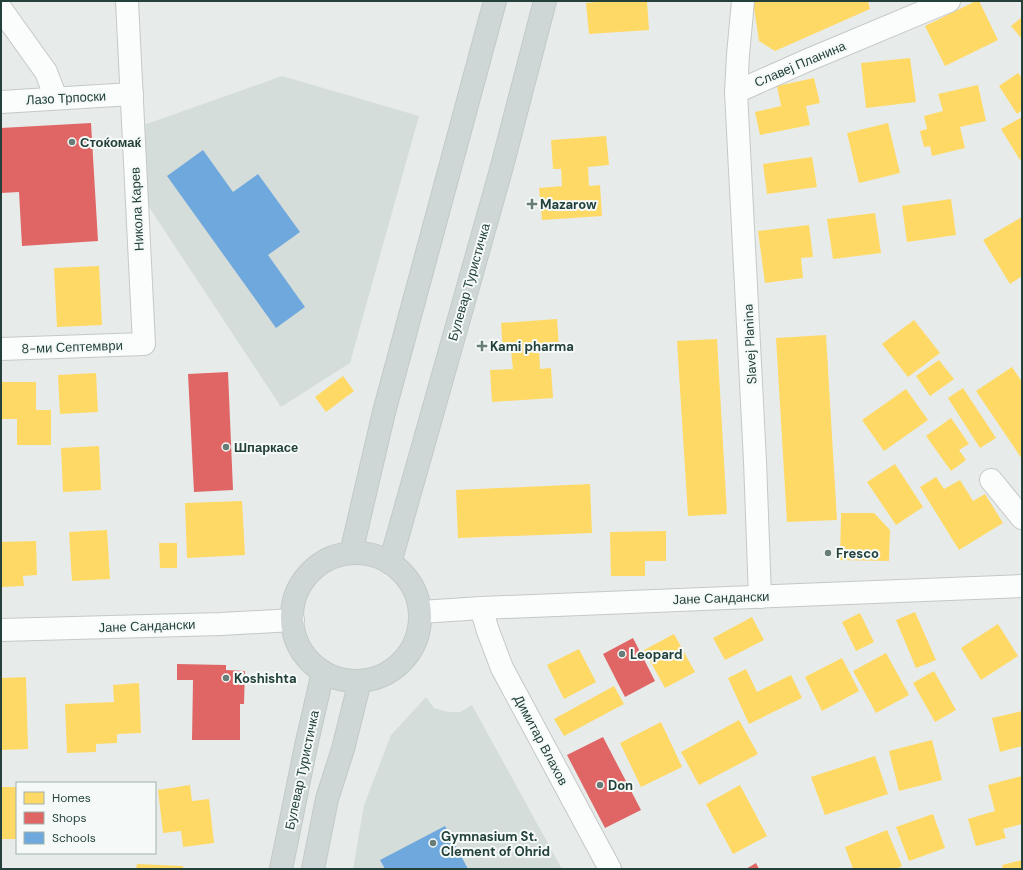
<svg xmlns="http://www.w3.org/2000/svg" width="1023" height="870" font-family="'DM Sans',sans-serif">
<rect width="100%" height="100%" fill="#e7ecea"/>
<g fill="#d5ddda">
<polygon points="282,76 419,116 350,363 281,407 137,189 135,128"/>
<polygon points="426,697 434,708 448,712 460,712 472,705 562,869 353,869 364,805 391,735"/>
</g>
<g fill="#ffd966">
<polygon points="607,1 647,1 649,30 589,34 586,3"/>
<polygon points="753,1 868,1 870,9 775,51 759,41"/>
<polygon points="976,1 979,1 998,40 945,66 925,26"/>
<polygon points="1022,17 1022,39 1011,26"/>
<polygon points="910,58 916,102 866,108 861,63"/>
<polygon points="1018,73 1022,78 1022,110 1017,114 999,86"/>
<polygon points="814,78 820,103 806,106 810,125 760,135 755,112 781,106 777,86"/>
<polygon points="978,85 986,121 960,127 965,148 932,156 930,146 924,147 920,131 927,129 924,116 943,111 938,94"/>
<polygon points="1022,117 1022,158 1020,160 1001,129"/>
<polygon points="888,123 900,173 859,183 847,133"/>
<polygon points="606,136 609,165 588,167 589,186 600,185 602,216 542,220 539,188 562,186 561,169 553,169 551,140"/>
<polygon points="812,157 817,187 767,194 763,164"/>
<polygon points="951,199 956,235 907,242 902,206"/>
<polygon points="875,213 881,253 833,259 827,219"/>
<polygon points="1022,217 1022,276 1010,284 983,240"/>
<polygon points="809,225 813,257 801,258 803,278 765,283 758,231"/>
<polygon points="99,266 102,325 57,327 54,268"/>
<polygon points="557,319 559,348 539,349 540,369 551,368 553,398 492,402 490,370 513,369 511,351 503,352 501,323"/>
<polygon points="914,320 940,353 908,377 882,344"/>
<polygon points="826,335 837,520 787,522 776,338"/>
<polygon points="717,339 727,514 688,516 677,341"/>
<polygon points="939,360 954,379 930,396 916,376"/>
<polygon points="1012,367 1022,382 1022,459 976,391"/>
<polygon points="96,373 98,412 60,414 58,375"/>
<polygon points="343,376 354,391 326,412 315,397"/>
<polygon points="1,382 36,382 36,410 51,410 51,445 17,445 17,419 1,419"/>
<polygon points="963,388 996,438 980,448 948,398"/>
<polygon points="906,389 928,420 884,451 862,420"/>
<polygon points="951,418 969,444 959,450 966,460 951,471 926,436"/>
<polygon points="99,446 101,490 63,492 61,448"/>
<polygon points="895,464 923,507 896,525 867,482"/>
<polygon points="936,477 944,489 960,480 973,501 985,494 1003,523 959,550 920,487"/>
<polygon points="590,484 592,533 458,538 456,490"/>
<polygon points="242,501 245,555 187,558 185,503"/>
<polygon points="841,513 874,513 890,530 889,561 840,560"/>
<polygon points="107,530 110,579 72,581 69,532"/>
<polygon points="666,531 666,561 645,561 645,576 611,576 610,532"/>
<polygon points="36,541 37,575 23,576 24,586 1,587 1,542"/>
<polygon points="159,543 177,543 177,568 160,568"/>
<polygon points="915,612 936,660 916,668 896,620"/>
<polygon points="860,613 874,642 856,651 842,622"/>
<polygon points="752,617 764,640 725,660 713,638"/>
<polygon points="998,624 1018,656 981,680 961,648"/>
<polygon points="674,634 695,672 665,688 644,650"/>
<polygon points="579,649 596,682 564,699 547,665"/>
<polygon points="886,653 909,695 876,713 853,671"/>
<polygon points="842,658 859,691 822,711 805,677"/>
<polygon points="746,669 757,692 791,675 802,698 749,724 728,678"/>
<polygon points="934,671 956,710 935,722 913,683"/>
<polygon points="26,677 28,749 1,750 1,678"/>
<polygon points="139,683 141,733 117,734 117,743 96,744 96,752 67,753 65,704 114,702 113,685"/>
<polygon points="614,686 624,704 564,736 554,719"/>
<polygon points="1022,711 1022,746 1000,752 992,718"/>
<polygon points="739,720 758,754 699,785 681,752"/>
<polygon points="661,722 682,767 641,787 620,743"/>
<polygon points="932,740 942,780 899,791 889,751"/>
<polygon points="875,756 888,794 825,815 811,777"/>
<polygon points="1022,776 1022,824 1003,829 1006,838 976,846 968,819 995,811 988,785"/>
<polygon points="190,785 192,801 209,799 214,843 183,847 181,831 163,833 158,790"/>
<polygon points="740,785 767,836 733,854 706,804"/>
<rect x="1" y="787" width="16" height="52"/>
<polygon points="933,814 945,848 909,861 896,827"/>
<polygon points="887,830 902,866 896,869 853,869 845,847"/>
<polygon points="1022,860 1022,869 1003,869 1002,865"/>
<polygon points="137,864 183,866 183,869 136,869"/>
</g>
<g fill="#e06666">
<polygon points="91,123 98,241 22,246 19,192 1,193 1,128"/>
<polygon points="228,372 233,490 194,492 188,374"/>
<polygon points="633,638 655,681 625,697 603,654"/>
<polygon points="177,664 226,665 226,670 245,671 244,704 240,704 240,740 192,740 193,680 177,680"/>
<polygon points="603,737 641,810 605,828 567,755"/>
<polygon points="756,863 759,869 746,869"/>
</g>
<g fill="#6fa8dc">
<polygon points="203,150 233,192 258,174 300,232 268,255 305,307 276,328 167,176"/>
<polygon points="445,826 468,869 385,869 380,860"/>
</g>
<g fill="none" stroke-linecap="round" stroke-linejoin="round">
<defs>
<g id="minor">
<polyline points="743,1 738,55 736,92 808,60 949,1"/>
<polyline points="1,9 46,72 56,98"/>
<polyline points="736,92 755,461 760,597"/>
<polyline points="1,102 132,94"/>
<polyline points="1,349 144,344 127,1"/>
<polyline points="991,480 1022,518"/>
<polyline points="481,608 488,631 502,668 610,869"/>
<polyline points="421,612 481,608 1022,586"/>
<polyline points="1,630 221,624 293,620"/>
</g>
<g id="major">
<circle cx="356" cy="617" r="64"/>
<polyline points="351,553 384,412 495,1"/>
<polyline points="390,563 501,170 545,1"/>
<polyline points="281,869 306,746 323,672"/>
<polyline points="313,869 327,799 343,749 360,681"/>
</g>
</defs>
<use href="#minor" stroke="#c4c9c7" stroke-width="24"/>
<use href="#major" stroke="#c2cac9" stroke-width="24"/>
<use href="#minor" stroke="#fbfcfc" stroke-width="22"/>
<use href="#major" stroke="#cfd7d6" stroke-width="22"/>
</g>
<g fill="#687c78" stroke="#f5faf8" stroke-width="1.5">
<circle cx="72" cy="142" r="4"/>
<path d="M530 198h4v4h4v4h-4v4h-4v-4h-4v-4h4z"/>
<path d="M480 340h4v4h4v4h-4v4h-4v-4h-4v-4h4z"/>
<circle cx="226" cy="447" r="4"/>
<circle cx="828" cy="553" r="4"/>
<circle cx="622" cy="654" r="4"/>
<circle cx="226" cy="678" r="4"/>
<circle cx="600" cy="785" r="4"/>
<circle cx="433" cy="843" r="4"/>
</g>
<g text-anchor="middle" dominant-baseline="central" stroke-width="4" stroke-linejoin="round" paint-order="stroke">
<g font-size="13" fill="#23403b" stroke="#f5faf8">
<text transform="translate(800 64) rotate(-23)">Славеј Планина</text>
<text transform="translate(66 98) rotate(-3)">Лазо Трпоски</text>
<text transform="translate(137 209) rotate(-93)">Никола Карев</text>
<text transform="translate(469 282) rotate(-74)">Булевар Туристичка</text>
<text transform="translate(750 344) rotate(-93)">Slavej Planina</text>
<text transform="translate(72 347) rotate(-2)">8-ми Септември</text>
<text transform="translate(721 598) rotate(-2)">Јане Сандански</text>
<text transform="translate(147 626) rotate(-2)">Јане Сандански</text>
<text transform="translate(541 740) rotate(62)">Димитар Влахов</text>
<text transform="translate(302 770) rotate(-78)">Булевар Туристичка</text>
</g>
<g font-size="13" font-weight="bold" fill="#23403b" stroke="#f5faf8" text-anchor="start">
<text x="80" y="142">Стоќомаќ</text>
<text x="540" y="204">Mazarow</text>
<text x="490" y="346">Kami pharma</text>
<text x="234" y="447">Шпаркасе</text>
<text x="836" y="553">Fresco</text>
<text x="630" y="654">Leopard</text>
<text x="234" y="678">Koshishta</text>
<text x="608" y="785">Don</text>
<text x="441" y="836">Gymnasium St.<tspan x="441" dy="15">Clement of Ohrid</tspan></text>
</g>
</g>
<rect width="1023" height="870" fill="none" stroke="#23403b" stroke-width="4"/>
<rect x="16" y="782" width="140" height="72" fill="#f5faf8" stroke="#a1b0ac"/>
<rect x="24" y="792" width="20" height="12" fill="#ffd966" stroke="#a1b0ac"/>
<text x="52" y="802" font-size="12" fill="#23403b">Homes</text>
<rect x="24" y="812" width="20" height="12" fill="#e06666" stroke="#a1b0ac"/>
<text x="52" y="822" font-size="12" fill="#23403b">Shops</text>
<rect x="24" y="832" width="20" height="12" fill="#6fa8dc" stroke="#a1b0ac"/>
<text x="52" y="842" font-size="12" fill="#23403b">Schools</text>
</svg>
